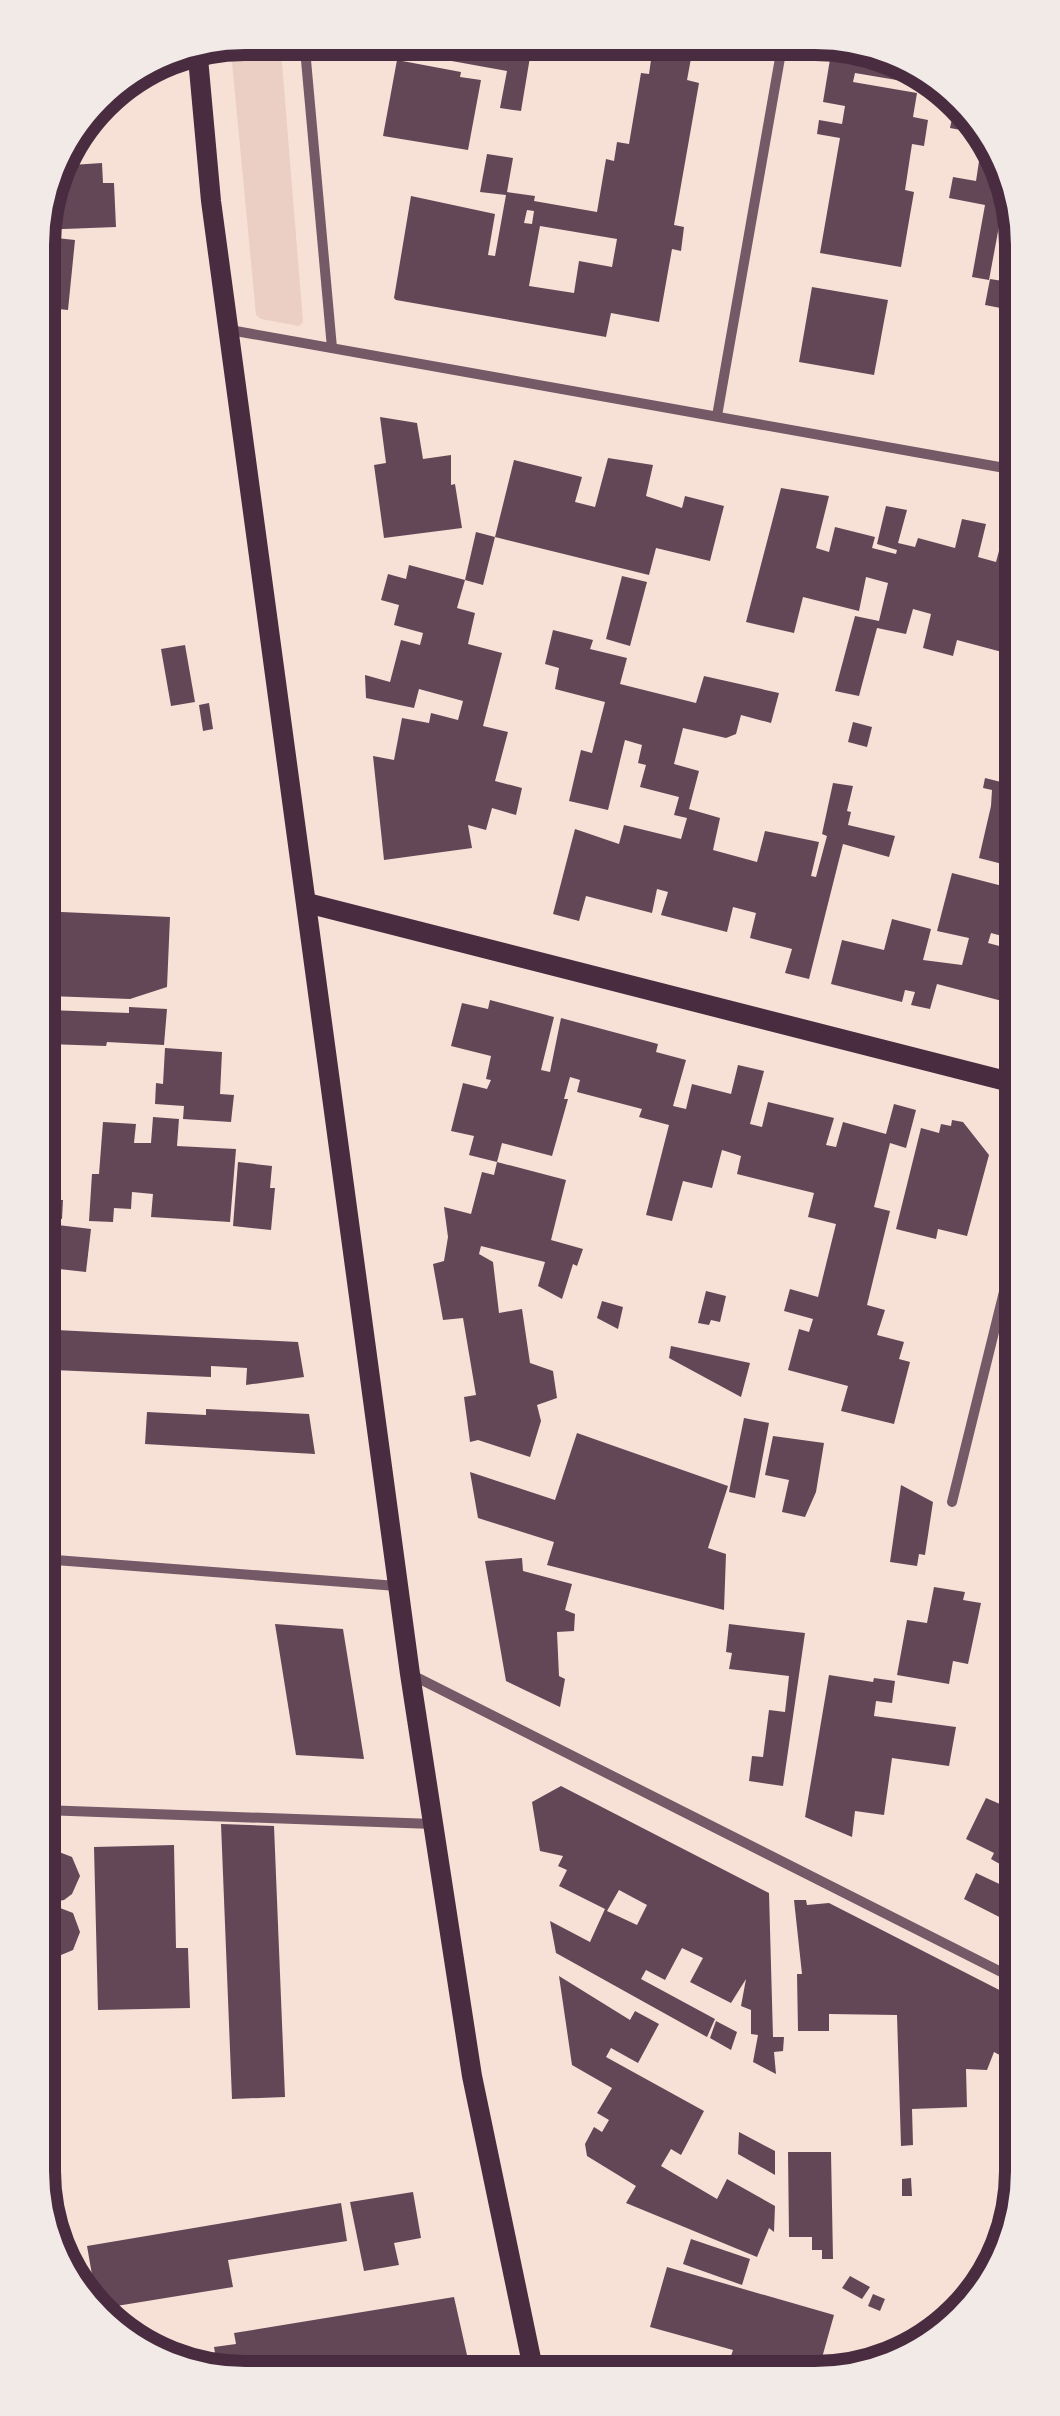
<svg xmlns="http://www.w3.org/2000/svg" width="1060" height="2416" font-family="Signika,sans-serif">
<rect width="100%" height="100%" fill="#f7e1d7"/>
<polygon fill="#ebcfc5" points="245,38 280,38 303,322 299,326 261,319 256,315 230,41"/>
<g fill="#644757" fill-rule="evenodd">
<polygon points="352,38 533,39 521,111 500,108 507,71 352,43"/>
<path d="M634 40H682L680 50 692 53 687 80 699 83 674 225 684 227 681 251 672 249 659 322 611 313 606 337 396 300 394 298 411 196 495 214 488 255 495 256 506 195 480 192 487 154 513 158 507 192 535 196 534 201 597 212 606 159 614 161 617 142 629 144 641 73 649 74 653 46ZM527 210 534 211 532 224 524 223ZM540 226 617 239 612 267 579 261 574 293 529 286Z"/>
<polygon points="833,41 856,42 932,82 932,86 855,73 853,82 917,93 913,117 928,120 924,146 912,144 905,190 914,192 901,267 820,253 840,138 817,134 819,120 842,124 845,106 823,102"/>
<polygon points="397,60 461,72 460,77 481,80 468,150 383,136"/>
<polygon points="956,100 963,101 982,134 950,128"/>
<polygon points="983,135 1008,178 989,280 972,277 985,205 949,198 953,177 976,181"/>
<polygon points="102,163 103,183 114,183 116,227 38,230 56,166"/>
<polygon points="38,236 75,240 68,310 38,307"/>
<polygon points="990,279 1016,283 1016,311 985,305"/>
<polygon points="812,287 888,300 874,375 799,362"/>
<polygon points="380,417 417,423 423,459 451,455 451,485 455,484 462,528 384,538 374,465 386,463"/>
<polygon points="608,458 653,465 646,496 682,508 685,496 724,506 710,561 656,548 649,575 495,537 514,460 582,477 575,502 595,507"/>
<polygon points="781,488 829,496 816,548 829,552 835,527 875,537 872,548 896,554 897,550 877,544 886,506 907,510 898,543 915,547 918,538 955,548 962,519 986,524 978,557 996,562 999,551 1017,556 1017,656 957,640 953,656 923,648 931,614 913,609 906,634 877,628 859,696 835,691 855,616 879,621 888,583 866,577 859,611 803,597 794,633 746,622"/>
<polygon points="476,532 495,537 483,585 465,580"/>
<polygon points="409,565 465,580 457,608 475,613 468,644 502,653 483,726 508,732 495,781 522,788 516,815 492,808 486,830 468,825 472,848 384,860 373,756 394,760 402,718 429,723 431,713 458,720 463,701 419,689 414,708 366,698 365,675 390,682 401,640 420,645 423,633 394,625 399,605 381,600 388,574 406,579"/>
<polygon points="622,576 647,582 630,646 606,639"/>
<polygon points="553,630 593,640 590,649 627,658 620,684 696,703 704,676 779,693 771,723 741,715 736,734 726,738 683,728 674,764 699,771 689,809 720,818 713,850 757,862 765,831 819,842 811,876 816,877 827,836 822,834 833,783 853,786 847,811 851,812 848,825 895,836 889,857 843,844 809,979 785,973 792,949 750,938 756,913 733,907 727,932 661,915 668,892 657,889 652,913 586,896 579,921 553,914 575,829 619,844 624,825 681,839 687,818 674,815 679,797 640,787 646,765 638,763 642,745 625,740 608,810 569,801 581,750 592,753 605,702 555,689 559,668 545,664"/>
<polygon points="185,645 195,702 171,706 161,649"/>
<polygon points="209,703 213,729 203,731 199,705"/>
<polygon points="853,722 872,727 867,747 848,742"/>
<polygon points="985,778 1017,786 1018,868 979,858 991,806 992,790 983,788"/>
<polygon points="952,873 1018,890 1017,940 991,933 988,943 1018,951 1006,1002 937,984 930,1009 911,1005 915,992 905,990 902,1002 831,984 842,940 884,950 892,919 931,929 923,960 962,965 969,938 937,931"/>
<polygon points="40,911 170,917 167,987 130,999 49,996 48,1010 129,1013 129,1007 167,1009 164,1045 107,1042 106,1046 48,1044 45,1110 41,1110"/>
<polygon points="490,1000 554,1017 541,1070 550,1072 561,1018 658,1044 656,1052 686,1060 673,1106 686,1109 692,1084 731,1094 738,1065 764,1071 750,1124 762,1127 768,1102 834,1118 826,1145 836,1147 843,1122 886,1134 894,1104 916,1110 906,1148 890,1143 874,1207 890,1211 867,1305 885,1310 877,1335 904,1342 899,1359 910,1362 894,1424 841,1411 848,1386 788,1370 799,1329 809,1332 813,1319 784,1311 790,1289 818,1297 836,1224 808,1217 814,1193 737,1174 741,1156 722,1150 712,1188 683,1181 672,1221 646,1215 669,1125 639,1117 642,1109 577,1092 580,1080 570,1077 564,1099 568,1099 552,1156 502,1143 497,1162 469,1155 474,1136 451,1131 463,1083 487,1089 491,1080 486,1079 491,1056 451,1046 462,1003 488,1009"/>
<polygon points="165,1048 222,1052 220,1094 234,1095 231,1122 183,1119 184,1106 155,1104 156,1083 163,1084"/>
<polygon points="153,1117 179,1119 177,1146 236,1149 230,1222 151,1217 153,1194 132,1192 131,1209 114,1208 113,1222 89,1221 92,1174 99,1174 103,1122 136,1124 134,1143 151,1143"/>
<polygon points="952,1120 963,1122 989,1155 967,1236 938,1229 936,1239 896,1229 921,1128 939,1133 941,1124 951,1126"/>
<polygon points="238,1162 272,1166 270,1188 275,1188 271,1230 233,1226"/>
<polygon points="497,1162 566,1180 551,1240 583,1249 577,1266 573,1264 562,1299 538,1286 545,1262 481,1246 479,1254 493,1262 499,1313 522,1309 530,1363 553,1371 557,1398 537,1405 541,1421 530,1457 478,1440 470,1442 464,1397 476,1395 463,1318 443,1320 433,1264 444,1261 448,1237 444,1207 471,1214 482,1172 494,1175"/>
<polygon points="41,1199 63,1200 62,1219 41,1217"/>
<polygon points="41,1223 91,1229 86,1272 41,1267"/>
<polygon points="706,1291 726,1296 720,1322 711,1320 709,1325 698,1323"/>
<polygon points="602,1301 623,1307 618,1329 597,1318"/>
<polygon points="56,1330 298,1342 304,1377 246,1385 247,1368 211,1366 211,1377 54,1370"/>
<polygon points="671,1346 750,1363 741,1397 669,1358"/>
<polygon points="206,1409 309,1414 315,1454 145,1444 147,1412 206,1415"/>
<polygon points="744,1418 769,1423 755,1498 729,1492"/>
<polygon points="1015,1431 1020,1433 1020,1448 1011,1446"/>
<polygon points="577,1433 728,1486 708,1548 726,1554 724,1610 547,1565 554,1542 478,1518 470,1472 555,1500"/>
<polygon points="773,1436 824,1443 816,1492 805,1517 782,1512 789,1480 765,1475"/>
<polygon points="901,1485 933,1502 925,1555 919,1554 917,1566 890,1562"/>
<polygon points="522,1558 523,1571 572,1584 565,1610 575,1614 574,1631 557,1632 559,1676 565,1679 560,1707 506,1681 485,1561"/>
<polygon points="934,1587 965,1592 963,1600 981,1603 968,1664 953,1661 949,1684 897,1675 907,1620 927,1623"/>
<polygon points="275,1624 343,1629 364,1759 296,1755"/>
<polygon points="729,1624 805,1633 783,1786 749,1781 752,1756 763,1757 769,1710 785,1712 789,1676 729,1669 732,1653 726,1652"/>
<polygon points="829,1675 873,1682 874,1678 895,1681 892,1703 876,1701 874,1716 956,1727 949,1766 892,1758 884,1815 855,1811 852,1837 805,1817"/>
<path d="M561 1786 769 1893 773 2037H784L783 2051 774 2052 776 2074 753 2062 758 2035 751 2034V2010L741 2006 746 1979 731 2003 690 1982 703 1958 682 1948 665 1980 646 1970 641 1979 715 2019 707 2037 556 1953 550 1921 590 1942 605 1909 559 1886 567 1870 558 1866 563 1856 540 1851 532 1802ZM619 1890 647 1905 637 1925 607 1911Z"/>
<polygon points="986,1798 1021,1813 1021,1928 964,1899 976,1873 1008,1888 1014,1872 991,1859 994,1853 966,1839"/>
<polygon points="221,1824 274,1826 285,2097 232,2099"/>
<polygon points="174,1845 176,1948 188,1948 190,2008 98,2010 94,1847"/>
<polygon points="54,1850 72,1857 80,1876 72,1894 64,1900 53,1902 43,1900 43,1852"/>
<polygon points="794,1900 806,1900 807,1905 829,1903 1021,2001 1022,2073 1008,2068 1011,2061 994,2052 987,2070 966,2069 967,2107 912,2109 913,2145 901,2146 897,2015 829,2014 829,2031 798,2031 797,1974 802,1974"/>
<polygon points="55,1906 73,1913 80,1932 73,1950 54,1958 44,1955 43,1907"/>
<polygon points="559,1976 630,2020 635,2011 659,2024 638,2063 611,2048 606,2057 704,2111 681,2155 671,2149 661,2166 717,2199 727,2179 775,2206 774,2232 769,2228 757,2257 626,2203 636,2186 587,2156 585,2144 594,2127 602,2132 609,2120 597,2113 612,2088 572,2065"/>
<polygon points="716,2021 737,2032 731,2050 710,2038"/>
<polygon points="739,2132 775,2151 775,2175 738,2154"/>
<polygon points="788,2152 831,2152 833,2259 822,2259 822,2250 812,2250 812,2237 789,2237"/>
<polygon points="911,2178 912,2196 902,2196 902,2179"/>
<polygon points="413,2192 421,2238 394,2243 399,2265 364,2271 350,2202"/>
<polygon points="341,2203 347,2241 228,2260 233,2287 98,2309 87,2246"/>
<polygon points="691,2239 750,2259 742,2285 683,2264"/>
<polygon points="667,2267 834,2315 818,2372 742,2372 727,2368 733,2350 650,2327"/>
<polygon points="850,2276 870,2287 862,2299 842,2288"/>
<polygon points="873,2294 885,2299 880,2311 868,2306"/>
<polygon points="454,2297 471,2373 219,2375 214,2347 236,2344 234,2333"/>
</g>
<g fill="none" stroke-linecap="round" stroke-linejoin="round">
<g stroke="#755966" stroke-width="10">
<polyline points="304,38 332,348"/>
<polyline points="230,330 1016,470"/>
<polyline points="717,416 783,41"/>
<polyline points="952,1502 1019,1231"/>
<polyline points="42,1559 397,1586"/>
<polyline points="410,1674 1021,1982"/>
<polyline points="43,1810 433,1824"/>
</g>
<g stroke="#4a2c40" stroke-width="20">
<polyline points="197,47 211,201 410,1674 472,2076 534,2373"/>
<polyline points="307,903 1018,1084"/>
</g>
</g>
<path d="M0 0H1060V2416H0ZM245 55H815A190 190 0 0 1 1005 245V2171A190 190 0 0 1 815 2361H245A190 190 0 0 1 55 2171V245A190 190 0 0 1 245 55Z" fill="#f1eae7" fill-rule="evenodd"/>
<path fill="none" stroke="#4a2c40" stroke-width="12" d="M245 55H815A190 190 0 0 1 1005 245V2171A190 190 0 0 1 815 2361H245A190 190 0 0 1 55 2171V245A190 190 0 0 1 245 55Z"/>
</svg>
